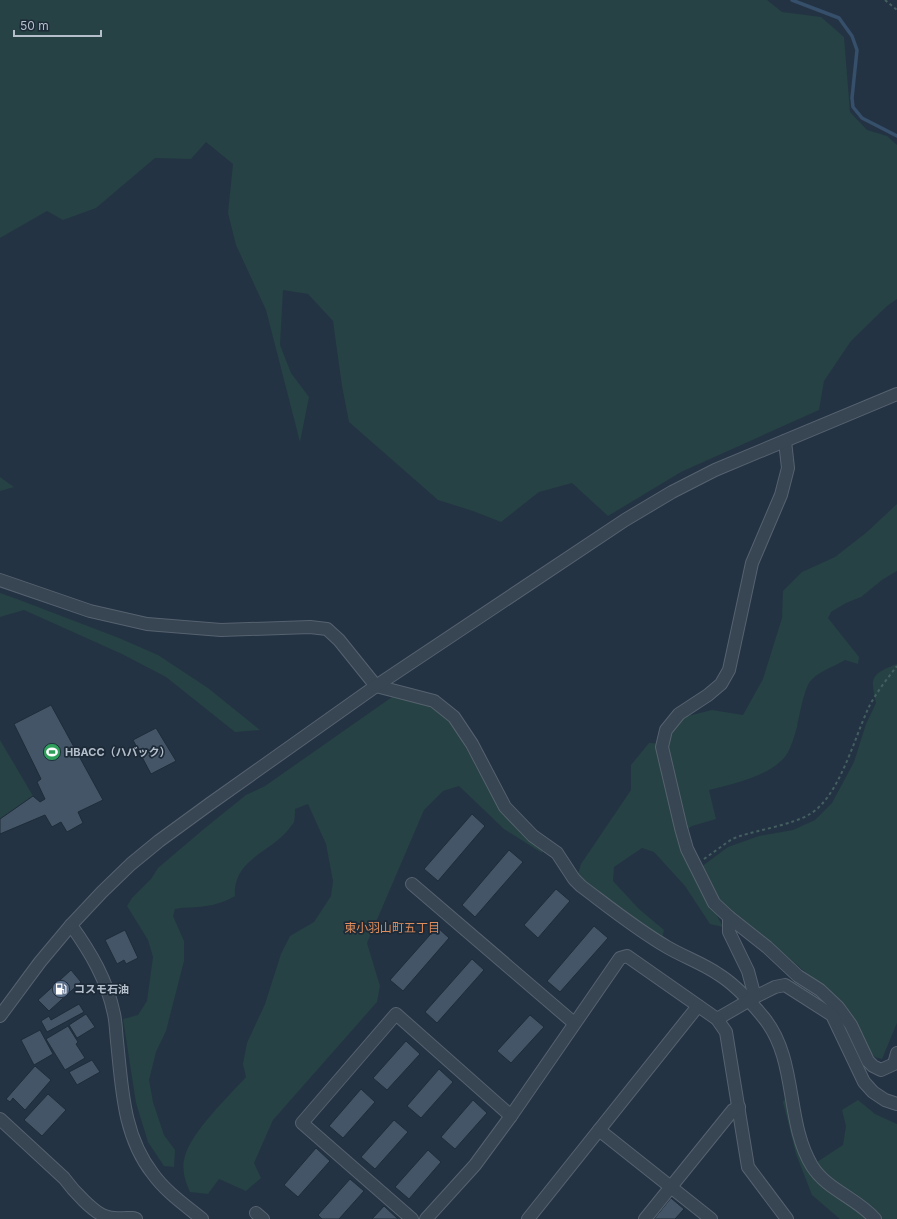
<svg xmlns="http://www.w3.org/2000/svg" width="897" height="1219" font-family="Inter,'Noto Sans JP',sans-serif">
<rect width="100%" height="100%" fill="#233343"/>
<g fill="#264244">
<polygon points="0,0 767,0 782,12 821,17 844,37 850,112 867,130 887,136 897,145 897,299 887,306 851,341 824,381 819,410 681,472 608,516 572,483 539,492 501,522 473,511 438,500 349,422 342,386 333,321 308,294 283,290 280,345 291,373 309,397 300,442 266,310 236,245 228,213 233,164 206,142 191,159 155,158 96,208 63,220 47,211 0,238"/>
<polygon points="0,477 14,487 0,491"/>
<path d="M897 504V571L882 580 861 597 846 603 831 612 828 618 859 657 858 664 845 660C834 667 816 672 809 683 804 691 799 717 797 727 794 737 791 750 784 758 767 777 732 784 709 790L716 819 692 826 678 836 704 891 723 927 710 924 685 886 654 852 642 848 614 867 613 881 639 909 664 930 662 939 577 877 581 864 631 790V765L649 743 668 744V730L684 717 712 710 743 715 763 679 782 618 783 591 802 572 835 557 867 532Z"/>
<polygon points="0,593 17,599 119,638 158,655 208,688 260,730 235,732 166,677 122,654 24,610 0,617"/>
<path d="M897 664V1023L882 1059 875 1057 867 1050 825 989 760 933 729 913 716 898 701 867 728 847 759 836 793 830 815 820 832 803 854 762 866 724 876 703C870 677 871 674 897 664Z"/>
<path d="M392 697 420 702 440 711 457 731 492 796 510 820 543 850 542 853 504 829 459 786 443 791 424 810 367 943 380 986 377 1002 273 1120 254 1163 261 1178 246 1191 219 1179 208 1194 190 1192C185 1181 181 1168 185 1156 192 1131 228 1097 246 1077L243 1064 247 1043 265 1004 281 954 290 936 314 922 331 896 333 881 326 844 308 804 295 809C295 813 295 818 294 822 293 824 290 827 289 829 270 853 233 859 235 896 223 903 211 906 198 907 189 908 183 907 175 909L173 916 184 941V961L166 1031 156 1052 149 1080 153 1102 164 1135 175 1150 174 1167 164 1166 148 1142 136 1103 123 1019 138 1015 147 1001 153 957 148 940 127 906 132 898 151 879 158 868 205 828 246 795 265 786Z"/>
<polygon points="0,740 33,796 0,819"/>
<polygon points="787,1095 802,1153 817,1162 843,1145 846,1126 842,1110 858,1100 875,1114 897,1124 897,1219 840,1219 812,1195 796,1154 783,1102"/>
</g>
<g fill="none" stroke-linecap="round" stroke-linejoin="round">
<polyline stroke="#364f6b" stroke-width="3.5" points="792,0 839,18 852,36 857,50 852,98 853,107 862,118 897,136"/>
</g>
<g fill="#445567" stroke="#1f2c39">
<polygon points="51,705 103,800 78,812 83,823 67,832 61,822 52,827 45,815 0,834 0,819 33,796 40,802 45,799 37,782 41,779 14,724"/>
<polygon points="156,728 176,761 151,774 133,740"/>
<polygon points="472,814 485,826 438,881 424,869"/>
<polygon points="509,850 523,862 475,917 462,905"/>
<polygon points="556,889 570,901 538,938 524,925"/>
<polygon points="594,926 608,938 560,992 547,981"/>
<polygon points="437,927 449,938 403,991 390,980"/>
<polygon points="125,930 138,958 126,964 124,960 117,964 105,940"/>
<polygon points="472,959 484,970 437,1023 425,1012"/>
<polygon points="71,970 81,982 49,1011 38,1000"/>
<polygon points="79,1004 84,1012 47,1032 41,1021 49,1016 51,1020"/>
<polygon points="86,1014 95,1027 77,1038 69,1025"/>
<polygon points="530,1015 544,1027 511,1063 497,1051"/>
<polygon points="68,1026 78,1042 76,1044 85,1058 65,1070 46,1039"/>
<polygon points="40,1030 53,1054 34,1065 21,1040"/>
<polygon points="406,1041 420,1054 387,1090 373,1078"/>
<polygon points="92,1060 100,1072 77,1085 69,1072"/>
<polygon points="35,1066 51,1080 25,1110 13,1098 10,1102 6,1099"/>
<polygon points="439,1069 453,1082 421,1118 407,1106"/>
<polygon points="361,1089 375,1102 343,1138 329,1126"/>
<polygon points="48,1094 66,1110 42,1136 24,1120"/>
<polygon points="473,1100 487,1113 455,1149 441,1137"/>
<polygon points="394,1120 408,1132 375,1169 361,1157"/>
<polygon points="316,1148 330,1161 298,1197 284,1185"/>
<polygon points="428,1150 441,1162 409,1199 395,1187"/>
<polygon points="350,1179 364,1191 339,1219 322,1219 318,1215"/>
<polygon points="671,1198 684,1209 675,1219 654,1219"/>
<polygon points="384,1206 398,1219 372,1219"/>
</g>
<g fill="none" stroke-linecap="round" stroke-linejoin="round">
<defs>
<g id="minor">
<polyline points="785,441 788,468 781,495 752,563 729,670 721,684 708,695 679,714 666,730 662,747 681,828 687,849 714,903 729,917 767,947 798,976 820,990 838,1007 851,1025 868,1061 873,1066 881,1070 894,1064 897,1053"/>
<path d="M0 580 90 611 147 624 221 630 310 627 327 629 339 640 376 686 434 701 454 717 472 744 505 807 533 836 557 853 574 879 581 886C609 907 636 929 667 947 684 957 702 963 718 974 736 985 751 1002 764 1018 798 1060 785 1121 812 1166 827 1190 857 1198 875 1219"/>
<polyline points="412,884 574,1023"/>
<path d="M71 925C91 953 107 980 114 1014 116 1023 116 1032 117 1041 122 1088 123 1136 153 1174 166 1192 185 1205 202 1219"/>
<polyline points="755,997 775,987 785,985 832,1015 864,1082 873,1092 885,1100 897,1104"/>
<polyline points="0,1016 40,962 71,925 102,892 131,864 159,841 211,803 376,686 625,520 672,492 715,470 897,394"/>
<polyline points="717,1019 755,997 748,971 729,932 729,917"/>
<path d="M0 1119 64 1178C72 1189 95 1215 108 1217 115 1219 125 1218 133 1218L136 1219"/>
<polyline points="599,1130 711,1219"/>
<polyline points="256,1213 263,1219"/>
<polyline points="412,1219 302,1123 396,1014 511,1116"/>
<polyline points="426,1219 475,1165 511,1116 620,958 627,956 717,1019 726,1032 748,1167 787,1219"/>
<polyline points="528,1219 698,1006"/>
<polyline points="645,1219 733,1110 739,1107"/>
</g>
</defs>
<use href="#minor" stroke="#56626f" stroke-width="14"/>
<g stroke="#445f60" stroke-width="2" stroke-dasharray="3 3" stroke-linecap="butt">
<polyline points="885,0 897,10"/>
<path d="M704 859 732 839 740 836C759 830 794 824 810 814 839 797 854 739 868 709 875 694 887 679 897 666"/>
</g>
<use href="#minor" stroke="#384552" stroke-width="12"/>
</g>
<defs>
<symbol id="stadium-disc" viewBox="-11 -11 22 22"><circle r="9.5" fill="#2e9e5b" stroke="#1d2a37"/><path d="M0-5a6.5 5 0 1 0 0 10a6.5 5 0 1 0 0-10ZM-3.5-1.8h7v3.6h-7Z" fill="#fff"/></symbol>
<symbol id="fuel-disc" viewBox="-11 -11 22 22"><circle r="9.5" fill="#5c6f8a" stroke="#1d2a37"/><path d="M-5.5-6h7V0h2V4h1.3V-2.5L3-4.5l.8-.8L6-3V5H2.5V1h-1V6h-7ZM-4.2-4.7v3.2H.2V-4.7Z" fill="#fff"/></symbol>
</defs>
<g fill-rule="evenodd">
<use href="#stadium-disc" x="42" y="742" width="20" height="20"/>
<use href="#fuel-disc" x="51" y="979" width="20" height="20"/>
</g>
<g text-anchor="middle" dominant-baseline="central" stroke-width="3.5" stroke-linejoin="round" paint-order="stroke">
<g font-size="11" font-weight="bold" fill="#b5bfcc" stroke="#1d2a37" text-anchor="start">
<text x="65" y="752">HBACC（ハバック）</text>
<text x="74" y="989">コスモ石油</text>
</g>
<g font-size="12" fill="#df8d5e" stroke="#1d2a37">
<text x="392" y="927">東小羽山町五丁目</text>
</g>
</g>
<path d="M14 30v6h87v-6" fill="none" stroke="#b5bfcc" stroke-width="2"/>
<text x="20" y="30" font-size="12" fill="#b5bfcc" stroke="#1d2a37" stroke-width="3" paint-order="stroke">50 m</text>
</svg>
